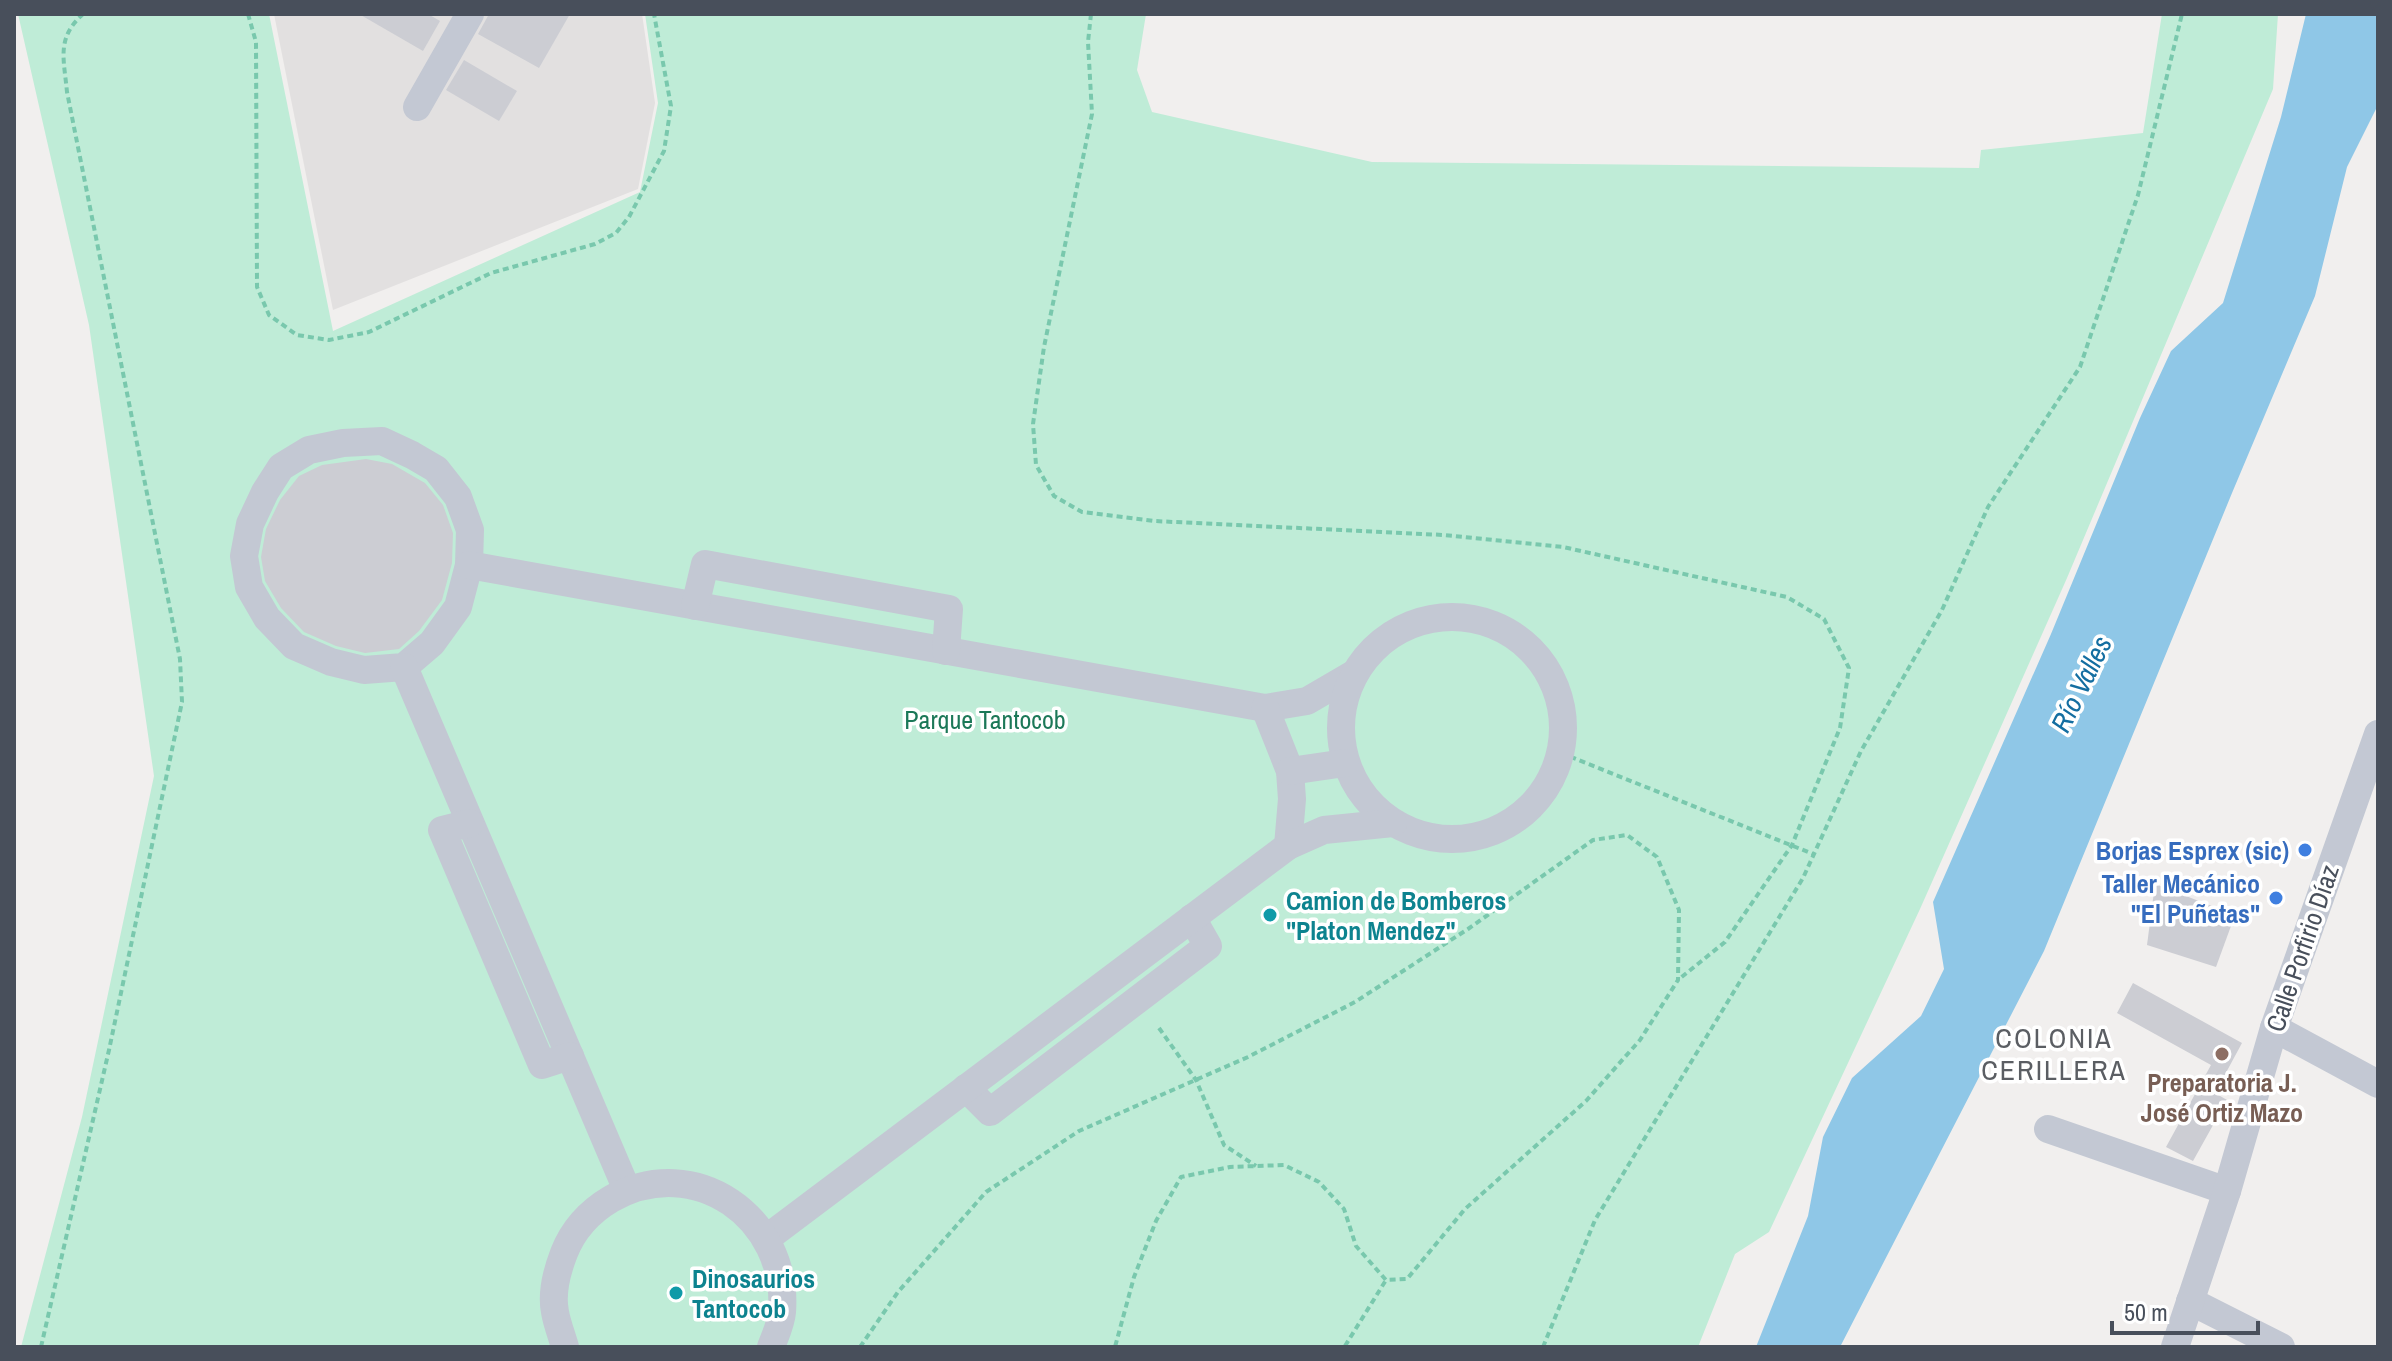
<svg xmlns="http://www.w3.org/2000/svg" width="2392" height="1361" font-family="'Archivo Narrow',sans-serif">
<rect width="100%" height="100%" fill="#f1efee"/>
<polygon fill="#e2e0e0" points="274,14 642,14 655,103 638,189 333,310"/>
<polygon fill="#bfecd7" points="18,14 269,14 333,331 640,192 658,103 645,14 1146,14 1137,70 1152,112 1372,162 1979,168 1981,150 2143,133 2162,14 2278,14 2273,89 2067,578 1920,909 1769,1232 1735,1254 1698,1347 21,1347 82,1117 154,776 89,325"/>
<polygon fill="#8fc7e7" points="2306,14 2378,14 2378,105 2347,167 2315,296 2232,493 2044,951 1840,1347 1756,1347 1808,1216 1823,1137 1852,1078 1921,1016 1944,969 1933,902 2051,634 2140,418 2171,351 2223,303 2281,117"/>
<g fill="#cccdd3">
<polygon points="359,14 428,14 440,21 423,51"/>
<polygon points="489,14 570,14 539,68 478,34"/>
<polygon points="464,60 517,91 499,121 446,90"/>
<polygon points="366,459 392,464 425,483 443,505 453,533 452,563 442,600 419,631 399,649 365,653 336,646 304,632 281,608 265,581 261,557 266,529 280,500 299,476 322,465"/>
<polygon points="2155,884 2235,915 2216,967 2147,945"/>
<polygon points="2133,983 2242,1043 2215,1093 2227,1100 2193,1161 2166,1147 2211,1065 2117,1013"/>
</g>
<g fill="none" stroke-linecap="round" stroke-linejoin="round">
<g stroke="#79c8ad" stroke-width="4" stroke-dasharray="6 4" stroke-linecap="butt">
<polyline points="248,14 256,42 257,287 269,315 297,335 329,340 369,332 491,273 595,244 616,233 629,217 664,151 671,106 654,14"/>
<polyline points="1091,14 1088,42 1092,114 1044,347 1033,424 1036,465 1054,496 1082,512 1154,521 1444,535 1563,547 1787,597 1824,619 1849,668 1840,728 1792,845 1725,942 1678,980"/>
<polyline points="1561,753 1813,854"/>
<polyline points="1159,1028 1196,1080 1224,1145 1256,1166"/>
<polyline points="1345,1346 1386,1280"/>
<path d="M41 1347 109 1050 182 702 180 659 67 92C64 59 56 38 83 14"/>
<polyline points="860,1347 898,1292 986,1192 1079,1131 1248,1057 1355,1002 1468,929 1593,840 1627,835 1657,857 1679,910 1678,980 1640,1040 1586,1101 1465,1209 1407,1279 1386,1280 1356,1246 1344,1209 1319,1182 1284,1165 1230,1167 1181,1177 1156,1221 1134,1277 1115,1347"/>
<polyline points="1543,1347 1595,1220 1803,878 1861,751 1942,610 1988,507 2080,367 2138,195 2182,14"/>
</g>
<g stroke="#c3c8d3" stroke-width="28">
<polyline points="417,107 470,14"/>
<polygon points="382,441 412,455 436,469 458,497 470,530 469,565 458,607 432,643 404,667 364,670 331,662 294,646 267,618 249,587 244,556 250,524 265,492 281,467 309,450 343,443"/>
<polyline points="469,565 1265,708 1307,701 1355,673"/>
<polyline points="695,606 705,564 949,609 946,651"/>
<circle cx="1452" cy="728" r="111"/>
<polyline points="404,667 627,1190"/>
<polyline points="1265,708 1290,771 1292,799 1288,846"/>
<polyline points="1290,771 1345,763"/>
<polyline points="470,823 442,830 542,1065 570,1056"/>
<polyline points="2274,1028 2378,1084"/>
<polyline points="966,1088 990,1112 1208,946 1192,918"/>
<polyline points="2048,1129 2227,1191"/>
<polyline points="767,1238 1288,846 1324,830 1393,823"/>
<polyline points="2190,1301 2281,1347"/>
<path d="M565 1347C562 1336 557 1324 555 1312 551 1292 557 1271 564 1253 573 1230 589 1212 611 1199 695 1151 789 1218 782 1312 781 1324 775 1336 771 1347"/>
<polyline points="2175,1347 2227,1191 2274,1028 2378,734"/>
</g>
</g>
<g fill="#3f7fe0" stroke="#fff" stroke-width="3">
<circle cx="2305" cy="850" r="8"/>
<circle cx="2276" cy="898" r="8"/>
</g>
<g fill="#0f9aa8" stroke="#fff" stroke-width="3">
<circle cx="1270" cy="915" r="8"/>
<circle cx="676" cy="1293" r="8"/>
</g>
<circle fill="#8d6e63" stroke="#fff" stroke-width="3" cx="2222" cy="1054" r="8"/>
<g text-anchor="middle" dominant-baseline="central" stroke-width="7" stroke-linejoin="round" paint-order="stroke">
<g font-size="26" fill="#1c7858" stroke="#fff">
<text x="985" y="719">Parque Tantocob</text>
</g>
<g font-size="26" font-weight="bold" fill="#366cbe" stroke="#fff" text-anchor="end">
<text x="2289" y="850">Borjas Esprex (sic)</text>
<text x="2260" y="883">Taller Mecánico<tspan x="2260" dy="30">"El Puñetas"</tspan></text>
</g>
<g font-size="26" font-weight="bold" fill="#0d838f" stroke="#fff" text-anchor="start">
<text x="1286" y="900">Camion de Bomberos<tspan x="1286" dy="30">"Platon Mendez"</tspan></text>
<text x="692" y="1278">Dinosaurios<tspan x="692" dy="30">Tantocob</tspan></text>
</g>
<g font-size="26" fill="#484f5b" stroke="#fff">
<text transform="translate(2302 948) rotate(-71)">Calle Porfirio Díaz</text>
</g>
<g font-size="26" font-weight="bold" fill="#785e54" stroke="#fff">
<text x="2222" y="1082">Preparatoria J.<tspan x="2222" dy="30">José Ortiz Mazo</tspan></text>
</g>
<g font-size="28" font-style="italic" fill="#146ea1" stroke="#fff">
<text transform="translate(2081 684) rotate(-64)">Río Valles</text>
</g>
<g font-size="28" letter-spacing="2" fill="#5b5e63" stroke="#fff">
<text x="2054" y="1038">COLONIA<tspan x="2054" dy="32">CERILLERA</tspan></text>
</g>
</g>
<rect width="2392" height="1361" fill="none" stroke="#484f5b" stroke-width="32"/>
<path d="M2112 1321v12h146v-12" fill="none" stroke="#484f5b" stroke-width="4"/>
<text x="2124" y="1321" font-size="24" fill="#484f5b" stroke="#ffffff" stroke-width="6" paint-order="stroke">50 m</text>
</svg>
